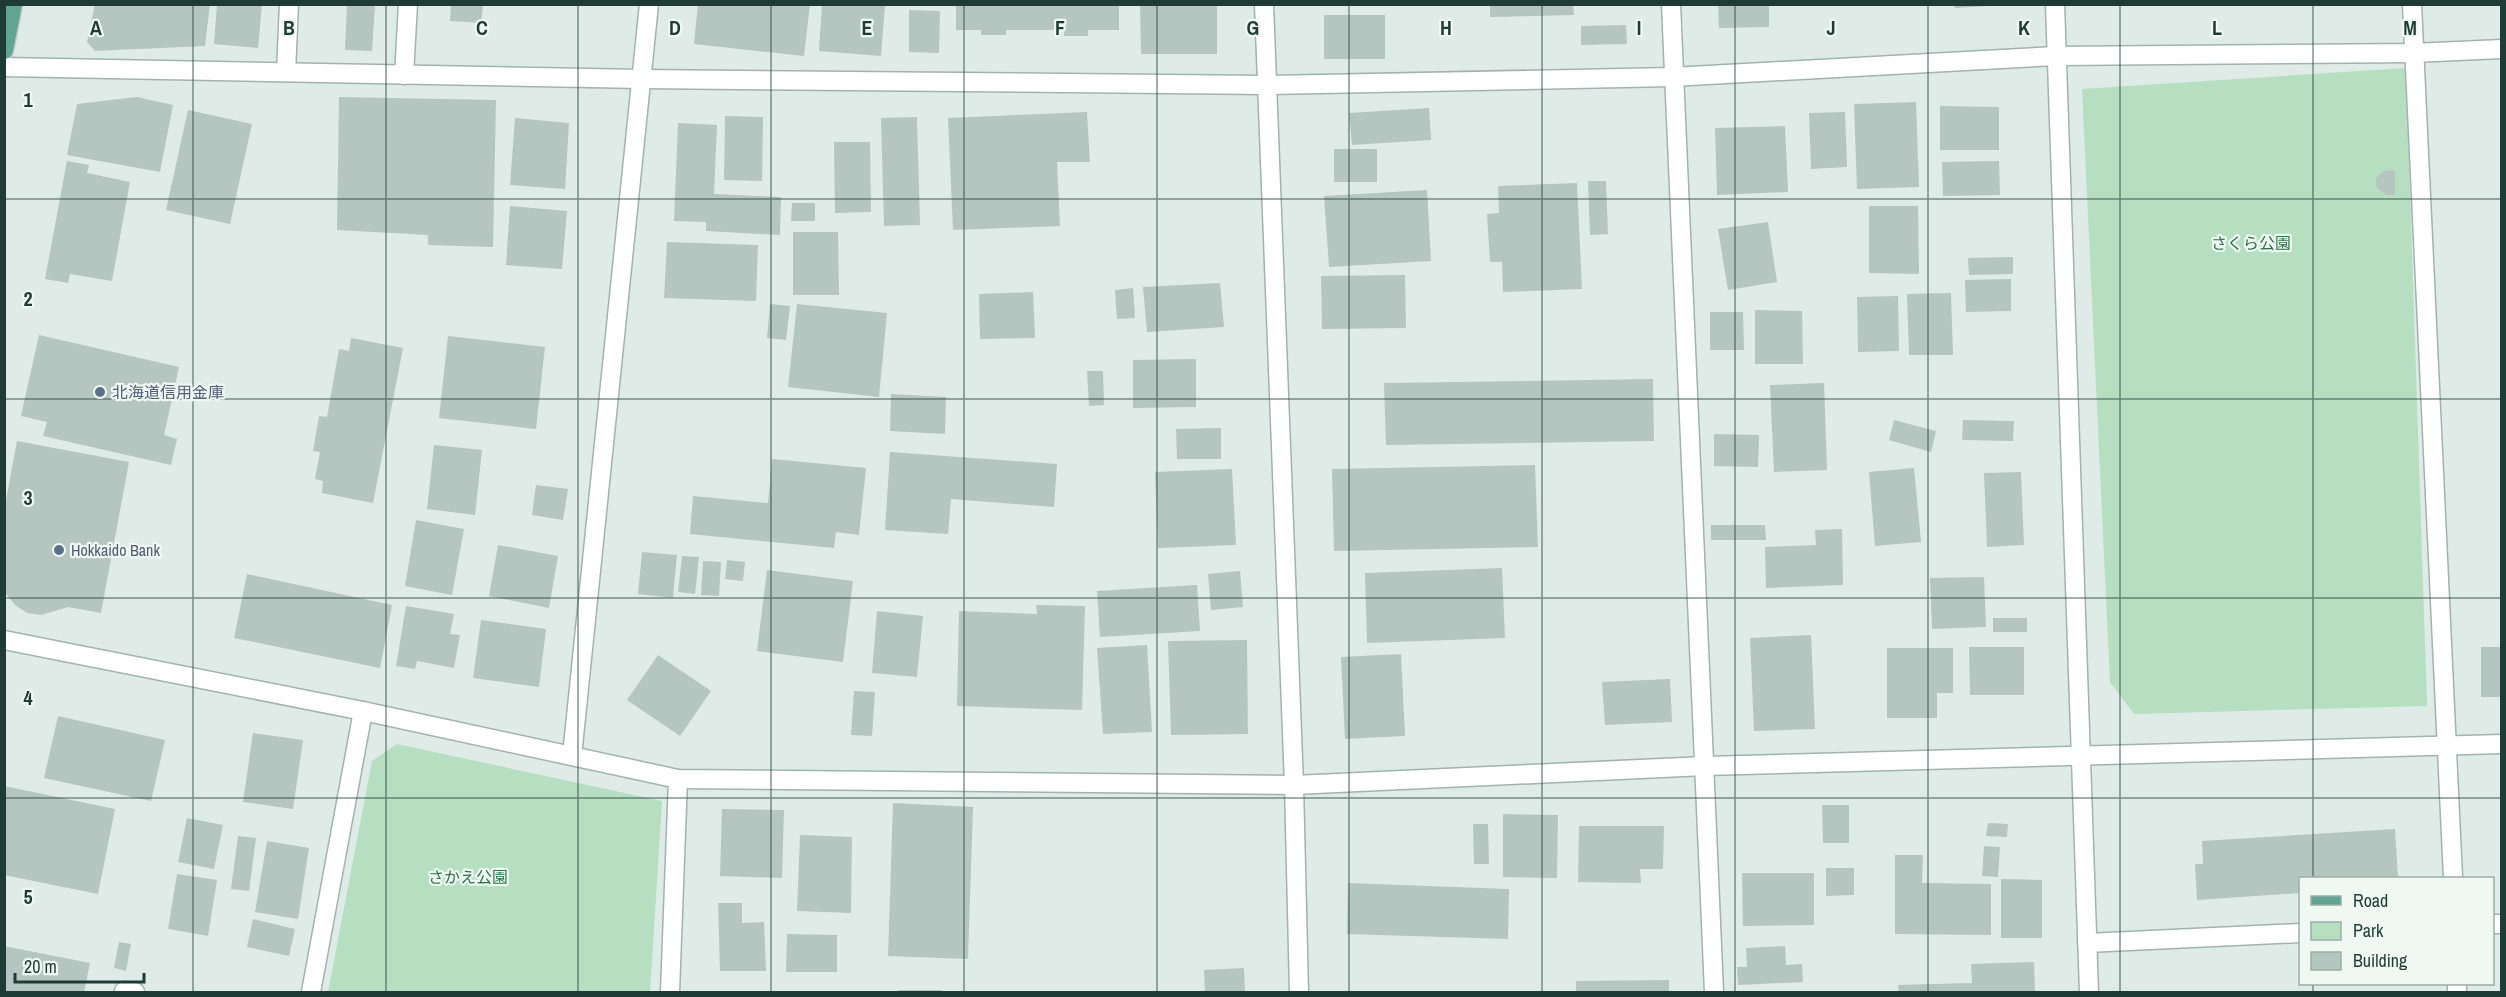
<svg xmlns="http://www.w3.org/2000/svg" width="2506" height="997" font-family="'Archivo Narrow','Noto Sans JP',sans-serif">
<rect width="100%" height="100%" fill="#dfebe6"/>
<g fill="#b6dec1">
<polygon points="2406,68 2427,706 2134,714 2110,682 2082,89"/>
<polygon points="397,744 662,801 650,992 328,992 372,761"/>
</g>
<g fill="#b4c6bf">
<polygon points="95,4 210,4 205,46 95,51 87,42"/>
<polygon points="217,4 262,4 258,48 214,44"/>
<polygon points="347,4 375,4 372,51 345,50"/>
<polygon points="451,4 483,5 481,23 450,21"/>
<polygon points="698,4 810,4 804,56 694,44"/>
<polygon points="822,4 885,4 881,56 819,51"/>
<polygon points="1140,4 1217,4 1217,54 1141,54"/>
<polygon points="1718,4 1769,4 1769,27 1719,28"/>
<polygon points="1954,4 1988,4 1988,6 1955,8"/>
<polygon points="956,5 1119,5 1119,30 1088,30 1088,36 1064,36 1064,30 1006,30 1006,35 981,35 981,30 956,30"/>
<polygon points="1490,5 1573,5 1574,15 1490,17"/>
<polygon points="909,10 940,11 939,53 909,52"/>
<rect x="1324" y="15" width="61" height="44"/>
<polygon points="1626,25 1627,44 1581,45 1581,26"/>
<polygon points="137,97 173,105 160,172 67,155 77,104"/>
<polygon points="339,97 496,100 493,247 428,245 428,235 337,230"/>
<polygon points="1916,102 1919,187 1857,189 1854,104"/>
<polygon points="1940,106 1999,107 1999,150 1940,150"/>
<polygon points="1429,108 1431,140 1352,145 1349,113"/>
<polygon points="188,110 252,124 230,224 166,210"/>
<polygon points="1087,112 1090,162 1057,162 1060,226 953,230 948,118"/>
<polygon points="1845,112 1847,167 1811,169 1809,113"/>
<polygon points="725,116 763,117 762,181 724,180"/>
<polygon points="917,117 920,225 884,226 881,118"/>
<polygon points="515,118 569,123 565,189 510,185"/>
<polygon points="678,123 717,125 714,194 781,197 780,235 706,231 706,222 674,221"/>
<polygon points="1785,126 1788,192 1717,195 1715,128"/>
<polygon points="834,142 870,142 871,212 835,213"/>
<rect x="1334" y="149" width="43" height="33"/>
<polygon points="67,161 89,165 87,173 130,182 112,281 70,274 68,283 45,279"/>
<polygon points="1999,161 2000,195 1943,196 1942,162"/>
<polygon points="2395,170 2395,195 2386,195 2376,187 2376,178 2384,171"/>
<polygon points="1588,181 1606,181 1608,234 1590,235"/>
<polygon points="1577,183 1582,289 1503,292 1502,262 1490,262 1487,214 1499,213 1498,186"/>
<polygon points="1427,190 1431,261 1329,267 1324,196"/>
<polygon points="792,203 815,203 815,221 791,221"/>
<polygon points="510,206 567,211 562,269 506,265"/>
<polygon points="1869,206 1918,206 1919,274 1869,273"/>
<polygon points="1768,222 1777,282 1728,290 1718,229"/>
<polygon points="793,232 838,232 839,295 793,295"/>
<polygon points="667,242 758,245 756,301 664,298"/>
<polygon points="2013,257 2013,274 1969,275 1968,258"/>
<polygon points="1405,275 1406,328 1322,329 1321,276"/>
<polygon points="2011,279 2011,311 1966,312 1965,280"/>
<polygon points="1220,283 1224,327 1147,332 1143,287"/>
<polygon points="1133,288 1135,318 1117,319 1115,290"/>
<polygon points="1033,292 1035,338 980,339 979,294"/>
<polygon points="1951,293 1953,355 1909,355 1907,294"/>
<polygon points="1898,296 1899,351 1858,352 1857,297"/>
<polygon points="770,304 790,306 786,340 767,338"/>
<polygon points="797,304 887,313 879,397 788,387"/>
<polygon points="1755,310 1802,311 1803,364 1755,364"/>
<polygon points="1710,312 1743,312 1744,350 1710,350"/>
<polygon points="39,335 179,367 164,435 177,439 171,465 43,436 47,422 21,416"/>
<polygon points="448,336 545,347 536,429 439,418"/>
<polygon points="351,338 403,348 373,503 322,493 323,481 315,479 320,452 313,451 319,416 327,417 339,349 349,351"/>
<polygon points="1196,359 1196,407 1133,408 1133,360"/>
<polygon points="1087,371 1103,371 1104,405 1089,406"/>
<polygon points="1653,379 1654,441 1386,445 1384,383"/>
<polygon points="1824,383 1827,470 1774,472 1770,385"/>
<polygon points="891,394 946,397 945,434 890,431"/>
<polygon points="1894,420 1936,431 1931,452 1889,440"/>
<polygon points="1963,420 2014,421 2013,441 1962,440"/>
<polygon points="1221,428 1221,459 1177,459 1176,429"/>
<polygon points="1714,434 1759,435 1758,467 1714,466"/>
<polygon points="17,441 129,462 101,613 68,607 41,615 27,613 15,605 6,594 4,511"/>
<polygon points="434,445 482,450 475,515 427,509"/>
<polygon points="890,452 1057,464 1054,507 951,499 948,534 885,530"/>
<polygon points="772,459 866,468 859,535 836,532 834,548 690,534 693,496 768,503"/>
<polygon points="1535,465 1538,547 1334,551 1332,469"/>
<polygon points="1914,468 1921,542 1875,546 1869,472"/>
<polygon points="1232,469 1236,545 1158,548 1155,472"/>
<polygon points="2021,472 2024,545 1987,547 1984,473"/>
<polygon points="536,485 568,489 563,520 532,515"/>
<polygon points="416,520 464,529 452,595 405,586"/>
<polygon points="1711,525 1765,525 1766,540 1711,540"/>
<polygon points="1842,529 1843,585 1766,588 1765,547 1816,545 1815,530"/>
<polygon points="498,545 558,556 549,608 489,596"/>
<polygon points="642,552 677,555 673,598 638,594"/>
<polygon points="682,556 699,557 695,594 678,592"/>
<polygon points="727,560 745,562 743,581 725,579"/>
<polygon points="703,561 721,562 719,596 701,595"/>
<polygon points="1502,568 1505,638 1367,643 1365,573"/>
<polygon points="767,570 853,581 843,662 757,651"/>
<polygon points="1240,571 1243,607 1211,610 1208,574"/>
<polygon points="247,574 392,605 380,668 234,638"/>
<polygon points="1984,577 1986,627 1932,629 1930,578"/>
<polygon points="1197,585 1200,631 1100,637 1097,591"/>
<polygon points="1036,605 1085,606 1082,710 957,706 959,611 1037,614"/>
<polygon points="406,606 454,614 450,634 460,635 454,668 417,661 415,669 396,666"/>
<polygon points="877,611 923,616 917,677 872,673"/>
<rect x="1993" y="618" width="34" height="14"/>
<polygon points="481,620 546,629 539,687 473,678"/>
<polygon points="1811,635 1815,729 1754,731 1750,638"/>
<polygon points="1247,640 1248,734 1171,735 1168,641"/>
<polygon points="1147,645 1152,732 1103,734 1097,648"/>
<polygon points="1969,647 2024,647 2024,695 1970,695"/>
<rect x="2481" y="647" width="21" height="50"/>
<polygon points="1887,648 1953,648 1953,693 1937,693 1937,718 1887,718"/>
<polygon points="1401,654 1405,736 1345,739 1341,657"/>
<polygon points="658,655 711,691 680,736 627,700"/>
<polygon points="1670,679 1672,722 1605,725 1602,682"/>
<polygon points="854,691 875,692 872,736 851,735"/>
<polygon points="58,716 165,740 151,801 44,778"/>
<polygon points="253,733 303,740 293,809 243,802"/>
<polygon points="4,786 115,809 98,894 4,875"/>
<polygon points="893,803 973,807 968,959 888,956"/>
<polygon points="1822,805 1849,805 1849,843 1823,843"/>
<polygon points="722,809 784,810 782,878 720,876"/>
<polygon points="1503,814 1558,815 1557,878 1503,877"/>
<polygon points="187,818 223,825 214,869 178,862"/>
<polygon points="1988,823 2008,824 2007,837 1986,836"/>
<polygon points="1473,824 1488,824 1489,864 1474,864"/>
<polygon points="1579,826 1664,826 1663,869 1640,869 1641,883 1578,882"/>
<polygon points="2395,829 2398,878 2300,878 2300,893 2197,900 2195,864 2203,864 2202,841"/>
<polygon points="800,835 852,837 851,913 797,911"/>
<polygon points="238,836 256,838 249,891 231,889"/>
<polygon points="267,841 309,848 298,919 255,912"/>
<polygon points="1984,846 2000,847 1998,877 1982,876"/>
<polygon points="1895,855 1923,855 1922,883 1991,884 1991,935 1895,934"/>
<polygon points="1826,868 1854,868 1854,895 1826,896"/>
<polygon points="1742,873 1814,873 1814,925 1743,926"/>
<polygon points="177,874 217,880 208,936 168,929"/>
<polygon points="2001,879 2042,880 2042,938 2001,938"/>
<polygon points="1348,883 1509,889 1508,939 1347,934"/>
<polygon points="718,903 742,903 742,923 764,922 766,971 720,971"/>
<polygon points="253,919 295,929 289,956 247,947"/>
<polygon points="787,934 837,935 837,972 786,972"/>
<polygon points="119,942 131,944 126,971 114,968"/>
<polygon points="4,946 90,963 84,992 4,992"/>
<polygon points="1785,946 1786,965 1802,964 1803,982 1738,985 1737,967 1747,967 1746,948"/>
<polygon points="2034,962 2035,992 1899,992 1898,985 1972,983 1971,964"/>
<polygon points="1244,968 1245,992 1205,992 1204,970"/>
<polygon points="1669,980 1669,992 1576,992 1576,981"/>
<rect x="898" y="990" width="44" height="2"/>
</g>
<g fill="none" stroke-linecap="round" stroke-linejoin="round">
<defs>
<g id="minor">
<polyline points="1264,4 1294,785 1299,992"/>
<polyline points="1671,4 1714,992"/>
<polyline points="2055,4 2089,992"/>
<polyline points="2412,4 2453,878"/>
<polyline points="4,67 642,79 1266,85 1672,77 2056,56 2413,53 2502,49"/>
<polyline points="286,72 289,4"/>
<polyline points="404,75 408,4"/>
<polyline points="4,640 363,711 678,779 1294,785 1705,766 2502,744"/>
<polyline points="572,756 649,4"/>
<polyline points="2492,924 2502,924"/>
<polyline points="2087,943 2300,933"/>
<polyline points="2457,984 2457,992"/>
<polyline points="124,991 135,992"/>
<polyline points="311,992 363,711"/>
<polyline points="670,992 678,779"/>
</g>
<polyline id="major" points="4,50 13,4"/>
</defs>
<use href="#minor" stroke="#a2b3ad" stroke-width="21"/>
<use href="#major" stroke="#c0c8c6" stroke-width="21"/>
<use href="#minor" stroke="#fff" stroke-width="18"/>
<use href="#major" stroke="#61a492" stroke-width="18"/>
</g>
<path fill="none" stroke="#1f3c34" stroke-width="1.5" stroke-opacity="0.55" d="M193 4V992M386 4V992M578 4V992M771 4V992M964 4V992M1157 4V992M1349 4V992M1542 4V992M1735 4V992M1928 4V992M2120 4V992M2313 4V878M4 199H2502M4 399H2502M4 598H2502M4 798H2502M2313 984V992"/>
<g fill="#5c6f8a" stroke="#f0f8f4" stroke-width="2">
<circle cx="100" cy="392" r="6"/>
<circle cx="59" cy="550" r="6"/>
</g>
<g text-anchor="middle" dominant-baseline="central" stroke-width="4.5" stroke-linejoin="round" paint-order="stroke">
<g font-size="16" fill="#277644" stroke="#f0f8f4">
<text x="2251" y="243">さくら公園</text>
<text x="468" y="877">さかえ公園</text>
</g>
<g font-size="16" fill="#4e5e75" stroke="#f0f8f4" text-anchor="start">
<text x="112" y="392">北海道信用金庫</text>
<text x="71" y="550">Hokkaido Bank</text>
</g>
</g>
<g font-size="20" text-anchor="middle" font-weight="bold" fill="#1f3c34" stroke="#f0f8f4" stroke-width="4.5" stroke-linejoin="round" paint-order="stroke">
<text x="96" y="35">A</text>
<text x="289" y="35">B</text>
<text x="482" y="35">C</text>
<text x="675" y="35">D</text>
<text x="867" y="35">E</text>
<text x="1060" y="35">F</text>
<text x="1253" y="35">G</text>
<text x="1446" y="35">H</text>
<text x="1639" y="35">I</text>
<text x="1831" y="35">J</text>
<text x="2024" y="35">K</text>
<text x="2217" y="35">L</text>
<text x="2410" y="35">M</text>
<text x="28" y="107">1</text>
<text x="28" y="306">2</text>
<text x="28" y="505">3</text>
<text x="28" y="705">4</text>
<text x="28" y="904">5</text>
</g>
<rect width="2506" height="997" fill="none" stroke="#1f3c34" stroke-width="12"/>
<rect x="2299" y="877" width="195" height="108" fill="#f0f8f4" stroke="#9cada7" stroke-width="1.5"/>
<rect x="2311" y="896" width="30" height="9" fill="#61a492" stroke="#9cada7" stroke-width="1.5"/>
<text x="2353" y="907" font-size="18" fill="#1f3c34">Road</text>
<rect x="2311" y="922" width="30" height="18" fill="#b6dec1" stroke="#9cada7" stroke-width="1.5"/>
<text x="2353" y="937" font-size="18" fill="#1f3c34">Park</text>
<rect x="2311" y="952" width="30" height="18" fill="#b4c6bf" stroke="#9cada7" stroke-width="1.5"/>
<text x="2353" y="967" font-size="18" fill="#1f3c34">Building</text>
<path d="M15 973v9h129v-9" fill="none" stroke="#1f3c34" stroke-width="3"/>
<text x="24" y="973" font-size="18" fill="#1f3c34" stroke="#f0f8f4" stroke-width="4.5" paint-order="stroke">20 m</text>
</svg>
